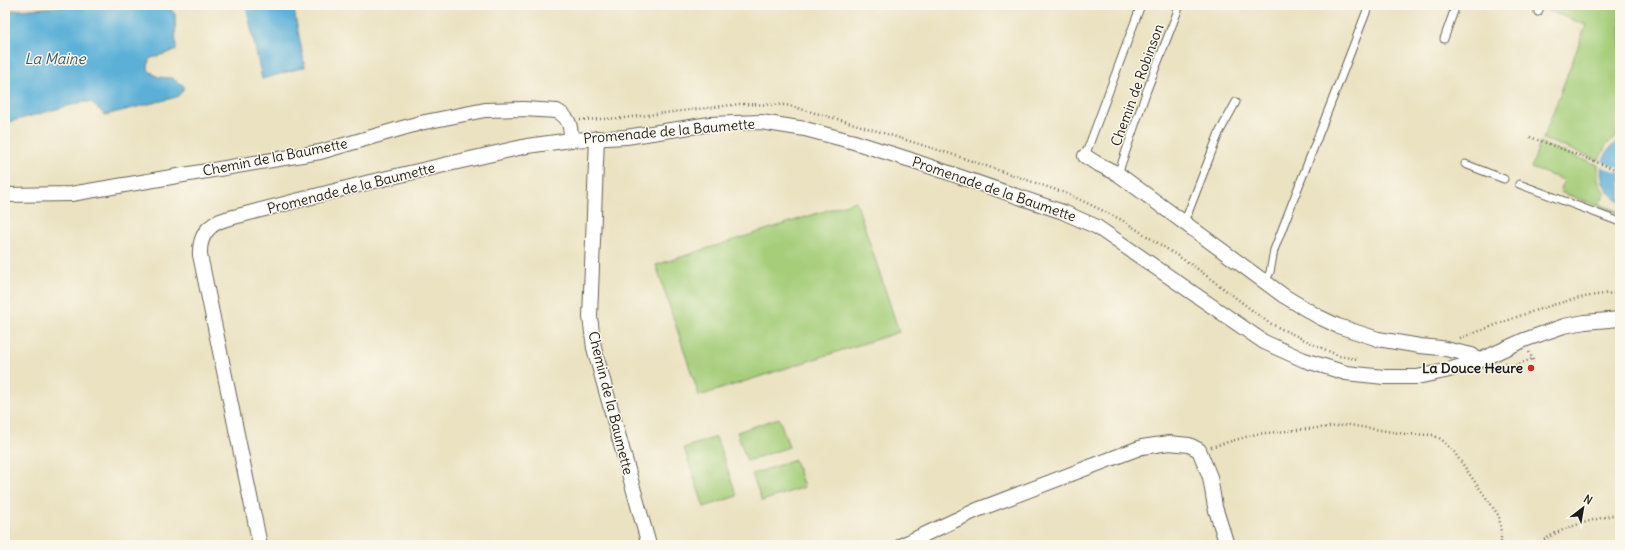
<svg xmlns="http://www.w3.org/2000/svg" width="1625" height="550" font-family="Delius,sans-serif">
<rect width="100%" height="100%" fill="#fbf7ec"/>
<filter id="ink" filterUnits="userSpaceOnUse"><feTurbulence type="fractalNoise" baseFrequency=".025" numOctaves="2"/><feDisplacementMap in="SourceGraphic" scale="8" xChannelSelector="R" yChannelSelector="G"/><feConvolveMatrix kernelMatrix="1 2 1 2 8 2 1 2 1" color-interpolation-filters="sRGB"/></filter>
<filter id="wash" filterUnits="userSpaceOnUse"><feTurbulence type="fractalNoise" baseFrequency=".012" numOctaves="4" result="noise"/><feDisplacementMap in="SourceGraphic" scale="16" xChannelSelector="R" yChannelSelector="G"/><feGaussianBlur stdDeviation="0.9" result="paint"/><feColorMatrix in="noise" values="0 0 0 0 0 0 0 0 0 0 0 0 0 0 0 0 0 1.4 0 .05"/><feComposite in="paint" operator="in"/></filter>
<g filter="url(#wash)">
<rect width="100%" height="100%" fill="#ebe2c1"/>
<g fill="#a6ce7a" stroke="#61754b">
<polygon points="1549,5 1620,5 1620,134 1606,145 1599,160 1543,139 1586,25 1547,10"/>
<polygon points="1540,143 1598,165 1598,180 1605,194 1599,204 1620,212 1620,214 1560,192 1564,180 1531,168"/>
<polygon points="856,201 899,332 699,396 656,265"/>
<polygon points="779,418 789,447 747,461 737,432"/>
<polygon points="716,437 737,496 704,507 684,448"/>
<polygon points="795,460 804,487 762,501 752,474"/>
</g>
<g fill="#5cb0d8" stroke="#3c667a">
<polygon points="85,5 167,5 175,14 176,50 149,59 148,70 158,77 172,78 184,86 183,91 177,97 105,115 91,102 83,102 5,123 5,11"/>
<polygon points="246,5 293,5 305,67 262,79"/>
<path d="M1620 139V202C1594 186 1596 156 1620 139Z"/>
</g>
<polygon fill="#ebe2c1" points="1601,161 1620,168 1620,173 1600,166"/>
</g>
<g filter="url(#ink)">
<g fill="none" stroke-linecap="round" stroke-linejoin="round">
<defs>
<g id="lane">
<polyline points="1538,12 1541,5"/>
<polyline points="1444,39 1456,5"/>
<polyline points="1085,156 1141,5"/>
<polyline points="1465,164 1504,179"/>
<polyline points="1118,174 1147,90 1180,5"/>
<polyline points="1519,184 1620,222"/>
<polyline points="1183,221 1188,213 1219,133 1236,102"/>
<polyline points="1265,282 1270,272 1274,250 1369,5"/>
</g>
<g id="street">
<polyline points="597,138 590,317 594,348 649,545"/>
<polyline points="1085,156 1096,163 1118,174 1284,296 1319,317 1338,326 1378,339 1420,346 1441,348 1472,355 1478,361"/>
<path d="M5 195 71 194 320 152 420 123 485 110 523 109 557 111C570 118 571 127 571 140"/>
<path d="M260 545 200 255C199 236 208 224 226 219L370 182 527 146 571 140 626 137 710 124 761 122 805 129 854 142 911 160 1063 212 1097 227 1264 342 1304 360 1346 373 1384 377H1417L1445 371 1478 361 1524 340 1564 326 1585 322 1620 319"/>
<polyline points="902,545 977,510 1142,447 1169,443 1189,445 1199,450 1210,477 1215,507 1227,545"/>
</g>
</defs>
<use href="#lane" stroke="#646156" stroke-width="9"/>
<use href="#street" stroke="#646156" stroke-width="16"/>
<g stroke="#646156" stroke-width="2.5" stroke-dasharray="1 3" stroke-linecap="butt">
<polyline points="580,120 623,118 740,104 786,105 848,122 951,154 1068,194 1122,220 1195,267 1269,323 1339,356 1357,359"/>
<polyline points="1530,137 1620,171"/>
<path d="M1460 338C1509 321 1567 294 1620 293"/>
<polyline points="1529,352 1534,362"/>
<polyline points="1505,363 1511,367 1532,359"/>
<polyline points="1211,447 1256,434 1349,425 1405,434 1433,435 1441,439 1454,452 1499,516 1501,533 1501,545"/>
<path d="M1538 545C1557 527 1595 520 1620 513"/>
</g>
<use href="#lane" stroke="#fff" stroke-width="7"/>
<use href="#street" stroke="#fff" stroke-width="14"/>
</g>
</g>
<circle fill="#c8321e" stroke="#fbf7ec" stroke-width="1.5" cx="1531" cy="368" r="4"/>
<g text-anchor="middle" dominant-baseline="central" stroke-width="3" stroke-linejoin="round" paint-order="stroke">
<g font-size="14" fill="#1c1c1c" stroke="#fbf7ec">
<text transform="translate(1137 85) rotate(-70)">Chemin de Robinson</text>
<text transform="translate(669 131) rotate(-5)">Promenade de la Baumette</text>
<text transform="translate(275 157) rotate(-11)">Chemin de la Baumette</text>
<text transform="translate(351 188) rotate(-14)">Promenade de la Baumette</text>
<text transform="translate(994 189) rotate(19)">Promenade de la Baumette</text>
<text transform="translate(611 403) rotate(76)">Chemin de la Baumette</text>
</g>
<g font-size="14" font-weight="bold" fill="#1c1c1c" stroke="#fbf7ec" text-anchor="end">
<text x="1523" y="368">La Douce Heure</text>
</g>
<g font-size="15" font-style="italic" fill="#365767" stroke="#fbf7ec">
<text x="55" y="58">La Maine</text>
</g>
</g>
<rect width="1625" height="550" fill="none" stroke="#fbf7ec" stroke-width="20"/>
<g transform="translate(1583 508) rotate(31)" stroke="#fbf7ec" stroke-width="3" paint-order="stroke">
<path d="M0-3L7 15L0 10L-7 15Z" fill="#1c1c1c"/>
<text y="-6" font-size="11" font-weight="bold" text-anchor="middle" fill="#1c1c1c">N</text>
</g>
</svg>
